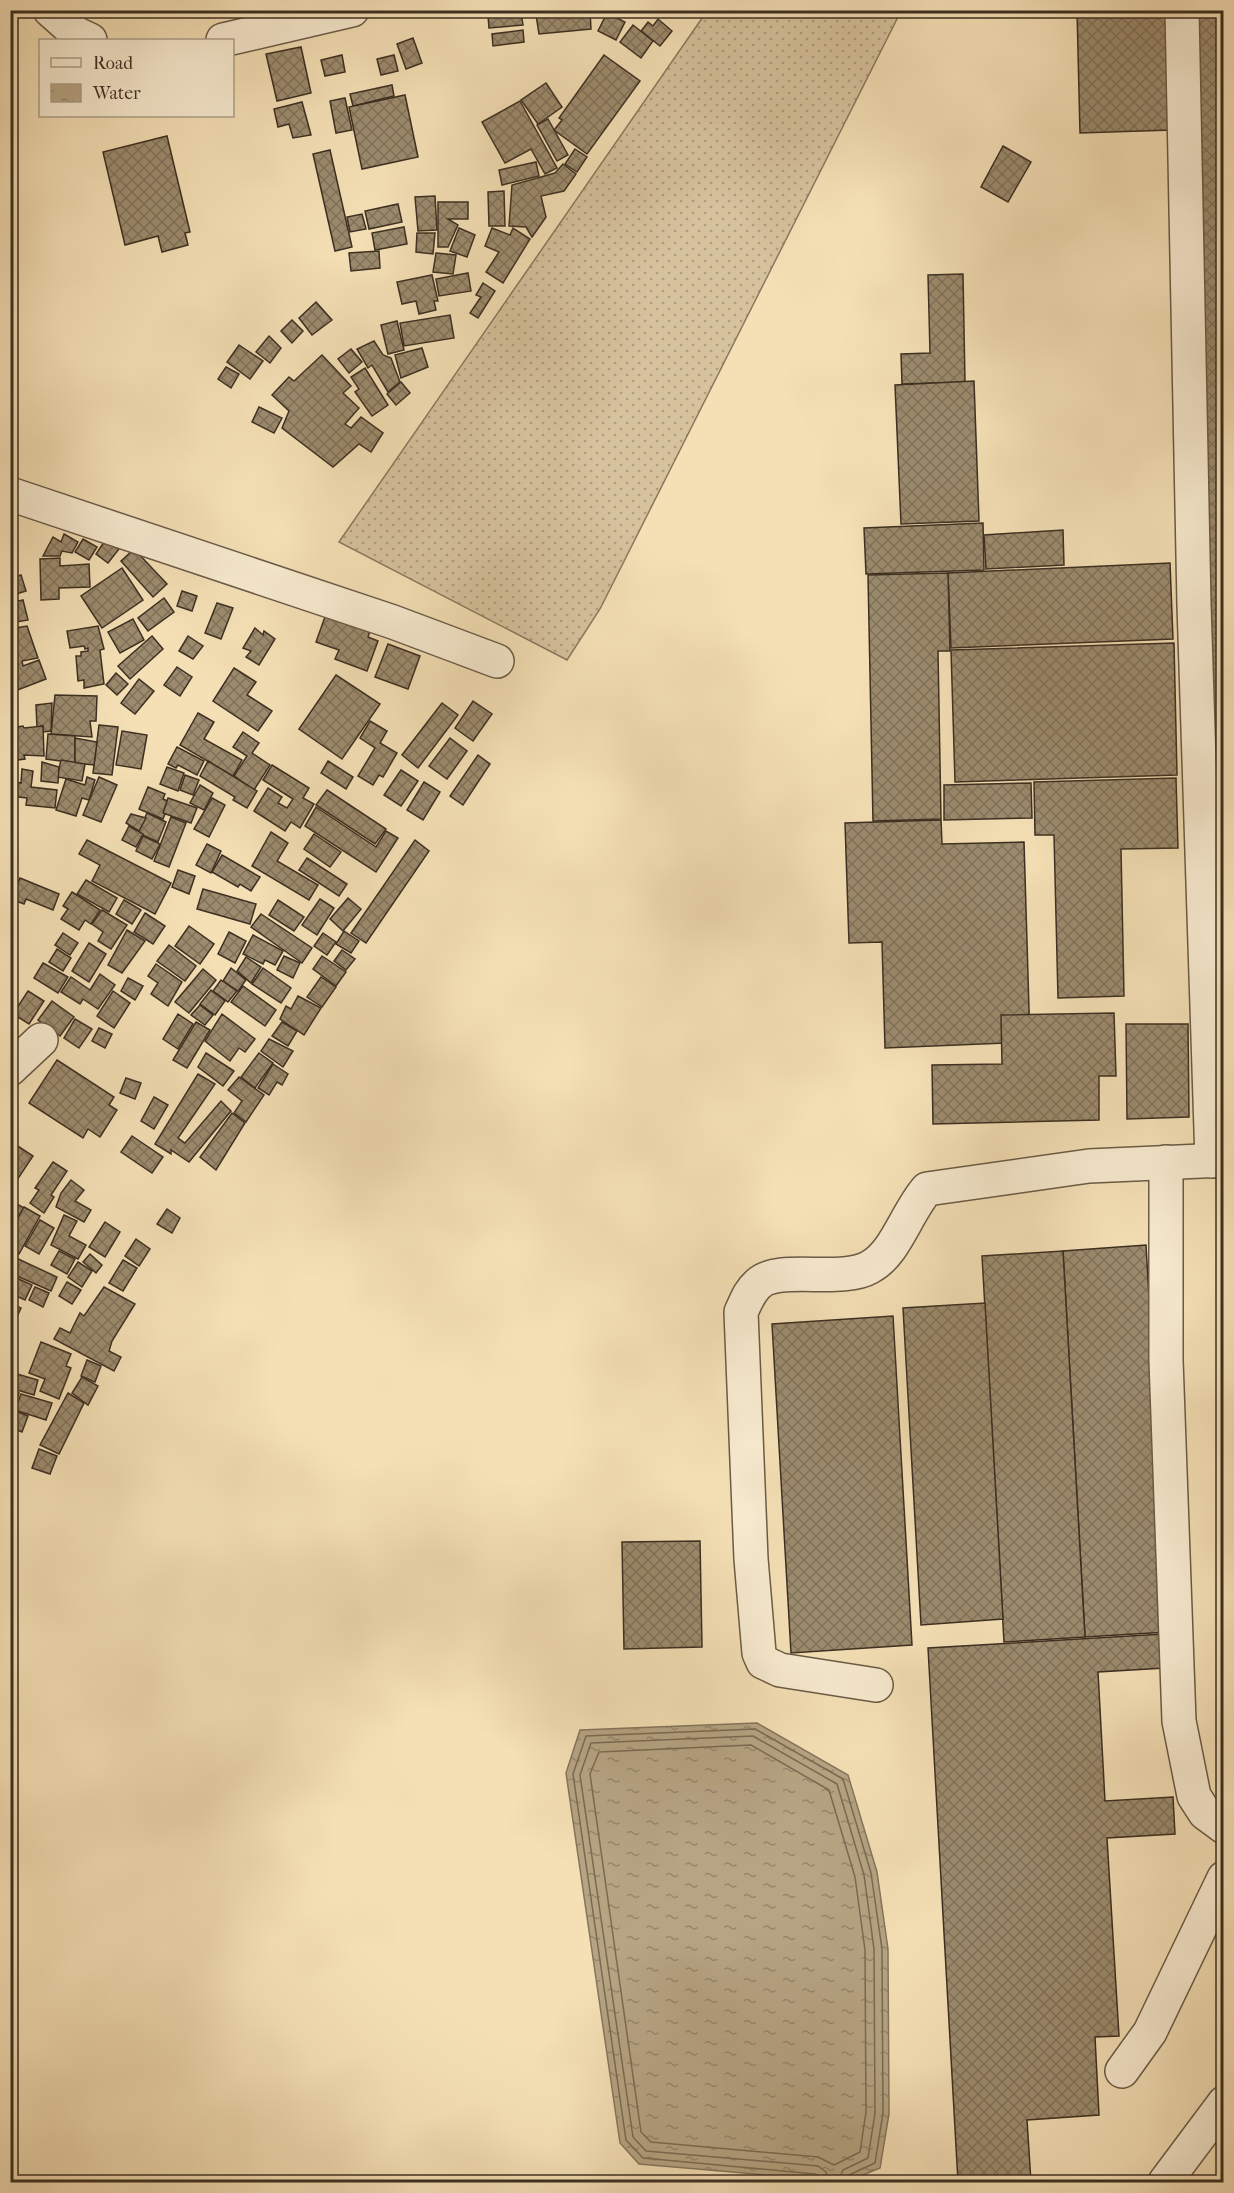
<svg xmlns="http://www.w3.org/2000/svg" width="1234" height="2193" font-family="'IM FELL French Canon',serif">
<defs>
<pattern id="grass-dots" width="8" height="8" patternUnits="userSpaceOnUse" patternTransform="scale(1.5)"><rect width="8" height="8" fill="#d6c29d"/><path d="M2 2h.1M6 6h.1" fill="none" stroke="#af9e80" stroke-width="1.8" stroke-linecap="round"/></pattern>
<pattern id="water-ripples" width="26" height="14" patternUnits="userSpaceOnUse" patternTransform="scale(1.5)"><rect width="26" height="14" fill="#b6a483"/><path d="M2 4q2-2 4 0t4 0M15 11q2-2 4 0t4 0" fill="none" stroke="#95866b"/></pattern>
<pattern id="building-cross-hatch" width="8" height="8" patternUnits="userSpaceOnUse" patternTransform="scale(1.5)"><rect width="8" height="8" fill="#9c8b6e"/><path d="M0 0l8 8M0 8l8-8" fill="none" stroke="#80725a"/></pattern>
</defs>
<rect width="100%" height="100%" fill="#f5e0b6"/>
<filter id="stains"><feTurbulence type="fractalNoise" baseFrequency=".00333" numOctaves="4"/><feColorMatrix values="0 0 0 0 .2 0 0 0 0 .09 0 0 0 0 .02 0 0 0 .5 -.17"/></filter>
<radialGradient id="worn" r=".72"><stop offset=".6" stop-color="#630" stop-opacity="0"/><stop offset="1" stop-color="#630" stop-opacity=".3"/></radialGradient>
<polygon fill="url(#grass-dots)" stroke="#89785f" stroke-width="1.5" points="707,11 901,11 600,609 567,660 339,542"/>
<polygon fill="url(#water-ripples)" stroke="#85755c" stroke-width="1.5" points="757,1723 848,1775 877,1872 888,1949 889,2114 880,2168 846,2182 639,2164 620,2143 566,1773 580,1730"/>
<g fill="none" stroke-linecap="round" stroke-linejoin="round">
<g stroke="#796a52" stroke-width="1.5">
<polygon points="751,1745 829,1790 855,1877 865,1950 866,2112 860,2152 834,2165 818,2157 651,2142 641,2132 590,1774 599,1752"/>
<polyline points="822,2182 820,2176 815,2174 643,2158 626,2140 573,1774 586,1736 755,1729 843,1779 871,1873 882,1949 883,2113 875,2163 849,2175 846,2182"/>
<polyline points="829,2182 826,2172 818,2166 646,2151 633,2137 580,1775 591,1743 753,1736 837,1784 864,1875 874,1949 875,2113 868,2158 843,2170 838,2182"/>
</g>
</g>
<g fill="url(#building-cross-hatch)" stroke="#3c2f21" stroke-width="1.5">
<polygon points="590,10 591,29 539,34 536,15"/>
<polygon points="1077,10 1168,10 1171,130 1080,133"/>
<polygon points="1189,10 1224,10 1224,882 1215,882"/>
<polygon points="521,13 523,25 489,28 488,16"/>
<polygon points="607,13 625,22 616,40 598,31"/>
<polygon points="658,19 672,31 660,46 641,31 648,22 653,26"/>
<polygon points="633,25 653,41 641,58 620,42"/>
<polygon points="523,30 524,42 493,46 492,34"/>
<polygon points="413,38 422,63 406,69 397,44"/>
<polygon points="301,47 311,93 277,101 266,54"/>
<polygon points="342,55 345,72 325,76 321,60"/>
<polygon points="394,55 398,71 381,75 377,59"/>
<polygon points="604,55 640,81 587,154 554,130 562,120 559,118"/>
<polygon points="546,83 562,107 538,124 521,100"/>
<polygon points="392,85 394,96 353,106 350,94"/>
<polygon points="405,95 418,157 362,169 349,107"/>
<polygon points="345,98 352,130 336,133 330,101"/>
<polygon points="520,101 557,168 545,174 531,149 505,163 482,122"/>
<polygon points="302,102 311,135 293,138 289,124 278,127 274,109"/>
<polygon points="548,119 568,155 557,161 537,125"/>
<polygon points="167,136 190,232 185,233 188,245 162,252 158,236 125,245 103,152"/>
<polygon points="1003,146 1031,162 1008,202 981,187"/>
<polygon points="575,149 587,157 577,172 565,164"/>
<polygon points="330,150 352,247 335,251 313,154"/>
<polygon points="536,162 539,176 502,185 499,170"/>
<polygon points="563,164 576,174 564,191 541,196 546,217 532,237 526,227 509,226 512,185 555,173"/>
<polygon points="504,191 505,226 489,226 488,192"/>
<polygon points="435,196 437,230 418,231 415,197"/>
<polygon points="438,202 468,202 468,219 448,219 458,225 448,247 438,247"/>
<polygon points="398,204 402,222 369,229 365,211"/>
<polygon points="362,214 366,229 350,232 347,217"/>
<polygon points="404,227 407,244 375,250 372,233"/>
<polygon points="459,228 475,235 467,257 450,251"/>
<polygon points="492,228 510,235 513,228 530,239 503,283 486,272 499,252 485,246"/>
<polygon points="417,233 435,233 433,254 416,252"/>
<polygon points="379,251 380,268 351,271 349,253"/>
<polygon points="436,253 456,255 453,274 433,272"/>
<polygon points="468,273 471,291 439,296 436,279"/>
<polygon points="963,274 965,382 902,384 901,354 930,353 928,275"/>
<polygon points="432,275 438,301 434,301 436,310 419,314 416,301 402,304 397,282"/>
<polygon points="483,283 495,291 478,318 470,313 481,297 476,295"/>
<polygon points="316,302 332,320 312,335 299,318"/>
<polygon points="450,315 454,338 404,346 400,323"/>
<polygon points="292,320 303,331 292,343 281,331"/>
<polygon points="397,321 404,350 388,354 381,325"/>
<polygon points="269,336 281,348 270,363 256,352"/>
<polygon points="374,341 383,355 391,358 400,382 388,392 372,365 368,368 357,349"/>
<polygon points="239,345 263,361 250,379 227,362"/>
<polygon points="422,348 428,367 401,378 395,355"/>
<polygon points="351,349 362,362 349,373 338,359"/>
<polygon points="322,355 351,386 343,393 359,408 345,424 351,428 361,417 383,433 371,452 359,444 333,467 282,428 289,411 272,395 289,377 294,381"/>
<polygon points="226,367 239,374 231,388 218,379"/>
<polygon points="365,368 388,405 372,416 355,392 359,389 351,377"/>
<polygon points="974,381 979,521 901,524 895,385"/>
<polygon points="401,382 410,393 396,405 387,394"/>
<polygon points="259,407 282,418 274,433 252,422"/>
<polygon points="983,523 984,570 866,574 864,528"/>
<polygon points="1063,530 1064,565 986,569 984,535"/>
<polygon points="64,534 78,542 72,553 62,551 60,556 43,556 53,537 61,542"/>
<polygon points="83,539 97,547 89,560 75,552"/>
<polygon points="106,539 119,549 108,563 96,554"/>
<polygon points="134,549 167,584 153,597 121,561"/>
<polygon points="60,558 60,566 89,564 90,587 59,588 59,599 41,600 40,559"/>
<polygon points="1170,563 1173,639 951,648 948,573"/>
<polygon points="122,568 143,600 102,628 81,596"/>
<polygon points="948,573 950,651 938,651 941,819 873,821 868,575"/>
<polygon points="21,575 26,591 10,596 10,579"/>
<polygon points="182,591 197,596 192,611 177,606"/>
<polygon points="164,598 174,612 148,631 138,618"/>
<polygon points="23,600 28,620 10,623 10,603"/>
<polygon points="217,603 233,608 221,639 205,633"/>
<polygon points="326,614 370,631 368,637 378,641 367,671 335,659 339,650 316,642"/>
<polygon points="133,619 144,640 120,653 108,632"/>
<polygon points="27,626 38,658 22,661 23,666 39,660 46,679 10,693 10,629"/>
<polygon points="98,626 104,649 100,650 104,684 84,688 84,680 78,681 76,656 81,656 81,652 88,651 88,648 85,649 84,646 70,648 67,631"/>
<polygon points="255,628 263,635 264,631 275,639 259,665 246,657 251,651 243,648"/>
<polygon points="152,636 163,649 130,679 118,666"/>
<polygon points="188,636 203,646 193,659 179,651"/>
<polygon points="1174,643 1177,775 955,782 951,650"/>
<polygon points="388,644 420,656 408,689 375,677"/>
<polygon points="177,667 192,677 180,696 164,685"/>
<polygon points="234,668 256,682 247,695 272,711 258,731 213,701"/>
<polygon points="116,673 128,684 117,695 106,685"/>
<polygon points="336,675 380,704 342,759 299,729"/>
<polygon points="139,679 154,691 135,714 121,703"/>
<polygon points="55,695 97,696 96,721 90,721 92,737 51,734"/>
<polygon points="473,701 492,714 473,741 455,728"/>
<polygon points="52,703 51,731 43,732 43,726 37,727 36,705"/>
<polygon points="442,703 458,715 418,768 402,755"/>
<polygon points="198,713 214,722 204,739 242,760 233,776 180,745"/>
<polygon points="370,721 387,731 380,743 397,753 383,777 379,775 373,785 358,776 375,748 360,738"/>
<polygon points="99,725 118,727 112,775 93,773"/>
<polygon points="23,726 24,728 43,726 44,756 24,755 25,759 10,761 10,728"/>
<polygon points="122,731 147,735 141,769 116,765"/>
<polygon points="243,732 259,743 252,753 270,765 254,790 234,776 247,756 233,747"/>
<polygon points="48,734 75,736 75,763 46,759"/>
<polygon points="75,738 97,742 94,765 75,763"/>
<polygon points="450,738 467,751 447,779 429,766"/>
<polygon points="177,747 204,761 197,775 178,765 176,768 168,764"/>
<polygon points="478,755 490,764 463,805 450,796"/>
<polygon points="61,760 85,764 82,781 57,777"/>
<polygon points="208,761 257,791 247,808 233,800 235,797 200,776"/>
<polygon points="328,761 353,777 346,789 321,773"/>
<polygon points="42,762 59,767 58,783 41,781"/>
<polygon points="272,765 309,788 303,798 314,804 300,828 291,822 285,831 254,811 268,788 282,797 278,803 287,808 293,799 263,780"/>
<polygon points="167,767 184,773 178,791 160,784"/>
<polygon points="22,769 33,771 31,787 57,790 55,808 26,805 27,798 10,796 10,781 21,783"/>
<polygon points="401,770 418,781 401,806 384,795"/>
<polygon points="185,775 199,780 193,795 180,790"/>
<polygon points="87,777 95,780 89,800 82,798 76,816 56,810 66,779 85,785"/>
<polygon points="99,777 117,785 101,822 83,815"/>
<polygon points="1176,778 1178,848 1121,849 1124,996 1058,998 1054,835 1035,835 1034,782"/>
<polygon points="424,782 440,792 423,820 407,810"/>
<polygon points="1031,783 1032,818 944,820 944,785"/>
<polygon points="200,785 213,793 204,810 190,803"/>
<polygon points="148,787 165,794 163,799 170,802 163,819 139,809"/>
<polygon points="327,790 386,829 375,844 316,805"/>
<polygon points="168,798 197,808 191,823 163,813"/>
<polygon points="212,798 225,805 209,837 194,829"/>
<polygon points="316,807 376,847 386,831 398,838 376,872 305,826"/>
<polygon points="147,813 166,822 158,842 138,833"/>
<polygon points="131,814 146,818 139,831 126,823"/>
<polygon points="171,817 186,823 169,867 154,861"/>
<polygon points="941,820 942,844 1024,842 1030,1042 885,1048 882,942 849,943 845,823"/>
<polygon points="129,826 143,834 136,847 122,840"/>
<polygon points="271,832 288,843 277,861 318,885 309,900 252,866"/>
<polygon points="314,834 341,852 330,867 304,849"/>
<polygon points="143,836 160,844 152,859 136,851"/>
<polygon points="87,840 171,883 155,914 92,881 100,865 79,854"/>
<polygon points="415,840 429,851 366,943 351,933"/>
<polygon points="207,844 221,851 211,873 196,865"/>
<polygon points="222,855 260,877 251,891 240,884 238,887 212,872"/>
<polygon points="307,858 347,884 339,896 299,870"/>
<polygon points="178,870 195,876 189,894 172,887"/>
<polygon points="20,878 59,894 53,910 26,899 24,904 11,899"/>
<polygon points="86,880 117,898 109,912 77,894"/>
<polygon points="203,889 256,904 250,924 197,909"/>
<polygon points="72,892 100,910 91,924 85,920 79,930 61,919 68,909 63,906"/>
<polygon points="348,898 361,909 343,931 330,919"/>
<polygon points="320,899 334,908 317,935 302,925"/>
<polygon points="124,900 141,910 132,924 116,914"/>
<polygon points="278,900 304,917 294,931 269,915"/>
<polygon points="102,910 127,925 111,949 98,941 103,932 92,924"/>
<polygon points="145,913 165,926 153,944 134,932"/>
<polygon points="261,914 312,948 302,963 251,927"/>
<polygon points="189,926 214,944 200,964 175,946"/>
<polygon points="127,930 145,941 122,973 108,965"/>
<polygon points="344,931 359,941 351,953 336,944"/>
<polygon points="229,932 246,941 235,963 218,954"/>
<polygon points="63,933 78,943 70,955 55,945"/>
<polygon points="323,933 336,942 327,955 314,946"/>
<polygon points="253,935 283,951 275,965 265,960 263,964 243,954"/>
<polygon points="89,943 106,954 89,982 72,971"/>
<polygon points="169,945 196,966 185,981 157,961"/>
<polygon points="57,949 71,958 63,971 49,962"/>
<polygon points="342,950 355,959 346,970 334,961"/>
<polygon points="284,956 300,963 293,978 277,970"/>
<polygon points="322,956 346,972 336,986 313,969"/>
<polygon points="246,957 261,967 251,983 237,971"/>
<polygon points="43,963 68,977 58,993 34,978"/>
<polygon points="156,964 182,982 168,1006 151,994 158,983 148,976"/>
<polygon points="231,968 246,980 238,991 223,981"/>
<polygon points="263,968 291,988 281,1003 252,984"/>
<polygon points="203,969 216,980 189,1013 175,1002"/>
<polygon points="100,974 115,985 98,1009 83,999 80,1004 61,992 71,977 90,990"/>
<polygon points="321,977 336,987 322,1007 307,997"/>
<polygon points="128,978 143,986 135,1000 121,991"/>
<polygon points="221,980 237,991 228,1002 213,991"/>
<polygon points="243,986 276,1010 265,1026 231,1002"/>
<polygon points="211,990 225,1001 215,1015 200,1004"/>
<polygon points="28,991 44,1001 29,1024 13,1014"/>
<polygon points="113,991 130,1003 114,1028 97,1016"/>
<polygon points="298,996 321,1008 304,1035 280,1019 286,1006 291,1009"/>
<polygon points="52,1001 74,1017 60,1036 38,1020"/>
<polygon points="200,1005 213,1015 205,1025 191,1015"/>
<polygon points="1114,1013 1116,1076 1099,1076 1099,1120 933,1124 932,1065 1002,1064 1001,1015"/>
<polygon points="178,1014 193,1024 178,1049 163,1039"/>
<polygon points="222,1014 255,1039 245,1052 239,1048 230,1061 205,1041"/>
<polygon points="75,1019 92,1029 79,1048 64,1038"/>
<polygon points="196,1022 210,1030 187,1068 173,1060"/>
<polygon points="282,1022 297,1031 288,1046 272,1036"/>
<polygon points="1126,1024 1188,1024 1189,1117 1127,1119"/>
<polygon points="99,1028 112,1034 105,1048 92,1041"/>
<polygon points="269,1039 293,1051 283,1067 261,1051"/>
<polygon points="206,1053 234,1071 223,1086 198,1067"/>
<polygon points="259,1053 273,1063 255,1088 241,1077"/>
<polygon points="57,1060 114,1097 109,1105 117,1110 100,1137 88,1129 83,1138 29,1103"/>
<polygon points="273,1064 288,1074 282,1085 277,1082 269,1095 258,1088"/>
<polygon points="198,1074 215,1084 178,1138 185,1143 221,1101 231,1111 189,1162 171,1150 171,1154 155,1144"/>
<polygon points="239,1077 264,1095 246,1122 234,1113 242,1101 228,1090"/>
<polygon points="126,1078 141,1083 135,1099 120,1093"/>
<polygon points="154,1097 168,1105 154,1129 141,1121"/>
<polygon points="232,1113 245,1123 216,1170 200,1157"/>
<polygon points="132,1136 163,1157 152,1173 121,1152"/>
<polygon points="10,1141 33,1156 17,1180 10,1176"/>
<polygon points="53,1162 67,1171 51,1195 54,1197 44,1213 30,1203 39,1190 35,1188"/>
<polygon points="71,1180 84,1190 75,1201 91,1210 84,1222 56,1207 61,1193"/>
<polygon points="10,1200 24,1208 10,1229"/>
<polygon points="24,1207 40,1216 19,1254 10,1249 10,1232"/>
<polygon points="167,1209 180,1218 172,1233 157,1224"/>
<polygon points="64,1215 77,1221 69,1236 86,1245 78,1259 51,1245"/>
<polygon points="40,1220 54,1228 39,1254 25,1246"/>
<polygon points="105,1222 120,1232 105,1257 89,1247"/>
<polygon points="136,1239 150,1249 139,1266 125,1256"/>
<polygon points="1146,1245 1168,1632 1085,1637 1063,1251"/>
<polygon points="59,1251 75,1259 67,1274 51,1265"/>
<polygon points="1063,1251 1085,1637 1004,1642 982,1256"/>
<polygon points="90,1254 102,1265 96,1273 83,1262"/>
<polygon points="16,1258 57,1277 51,1291 10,1273"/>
<polygon points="123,1260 137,1268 123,1291 109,1283"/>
<polygon points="78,1262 92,1271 82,1287 68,1277"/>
<polygon points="10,1275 32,1285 25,1300 10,1293"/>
<polygon points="67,1282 81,1290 72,1304 59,1296"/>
<polygon points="35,1287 49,1293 43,1307 29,1300"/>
<polygon points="104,1287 135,1304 112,1341 109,1351 121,1357 114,1371 54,1339 60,1328 70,1333 80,1313 84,1316"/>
<polygon points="10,1303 21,1308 13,1325 10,1324"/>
<polygon points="985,1303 1003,1619 921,1625 903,1308"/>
<polygon points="893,1316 912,1645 791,1653 772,1324"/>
<polygon points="41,1342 71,1354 66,1366 71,1368 59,1399 40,1391 45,1379 29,1373"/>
<polygon points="87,1360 101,1366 95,1382 81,1376"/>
<polygon points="10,1372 38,1380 34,1395 10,1388"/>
<polygon points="82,1377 98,1386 88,1405 72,1393"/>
<polygon points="10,1390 19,1393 14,1409 10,1408"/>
<polygon points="68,1393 84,1403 59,1454 40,1445"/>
<polygon points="21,1394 52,1403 46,1420 15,1410"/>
<polygon points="13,1410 28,1416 22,1432 10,1427"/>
<polygon points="39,1449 57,1456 50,1474 32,1468"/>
<polygon points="700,1541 702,1647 624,1649 622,1542"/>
<polygon points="1163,1634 1165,1668 1098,1672 1105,1801 1173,1797 1175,1834 1107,1838 1119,2036 1095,2037 1099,2115 1027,2120 1031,2182 958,2182 928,1648"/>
</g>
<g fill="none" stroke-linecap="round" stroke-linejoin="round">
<defs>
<g id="minor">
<polyline points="50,10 77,34 90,40"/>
<polyline points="1182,10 1194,605 1212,1161"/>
<polyline points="223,40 352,10"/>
<polyline points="10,494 393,622 497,661"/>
<polyline points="10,1069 41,1040"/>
<polyline points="1166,1162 1166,1360 1179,1721 1194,1796 1205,1813 1224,1827"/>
<path d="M876 1685 780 1670 763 1662 759 1653 751 1559 741 1312C746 1302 749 1292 758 1284 778 1264 841 1284 870 1267 896 1253 906 1213 927 1189L1089 1166 1224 1160"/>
<polyline points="1122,2071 1150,2032 1224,1878"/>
<polyline points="1165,2182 1224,2103"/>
</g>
</defs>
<use href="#minor" stroke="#6a5b46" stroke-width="36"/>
<use href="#minor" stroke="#f8ebd0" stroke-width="33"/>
</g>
<rect width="1234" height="2193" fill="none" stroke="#f5e0b6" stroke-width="36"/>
<rect x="12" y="12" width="1210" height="2169" fill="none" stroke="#3c2f21" stroke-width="3"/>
<rect x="18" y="18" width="1198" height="2157" fill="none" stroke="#3c2f21" stroke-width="1.5"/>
<rect x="39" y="39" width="195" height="78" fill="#f8ebd0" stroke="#ada08a" stroke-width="1.5"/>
<rect x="51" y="58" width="30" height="9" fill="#f8ebd0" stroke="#ada08a" stroke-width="1.5"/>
<text x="93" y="69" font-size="18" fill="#3c2f21">Road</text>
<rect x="51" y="84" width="30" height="18" fill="url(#water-ripples)" stroke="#ada08a" stroke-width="1.5"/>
<text x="93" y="99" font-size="18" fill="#3c2f21">Water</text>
<rect width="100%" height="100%" filter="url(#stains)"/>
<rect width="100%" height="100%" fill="url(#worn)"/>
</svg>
